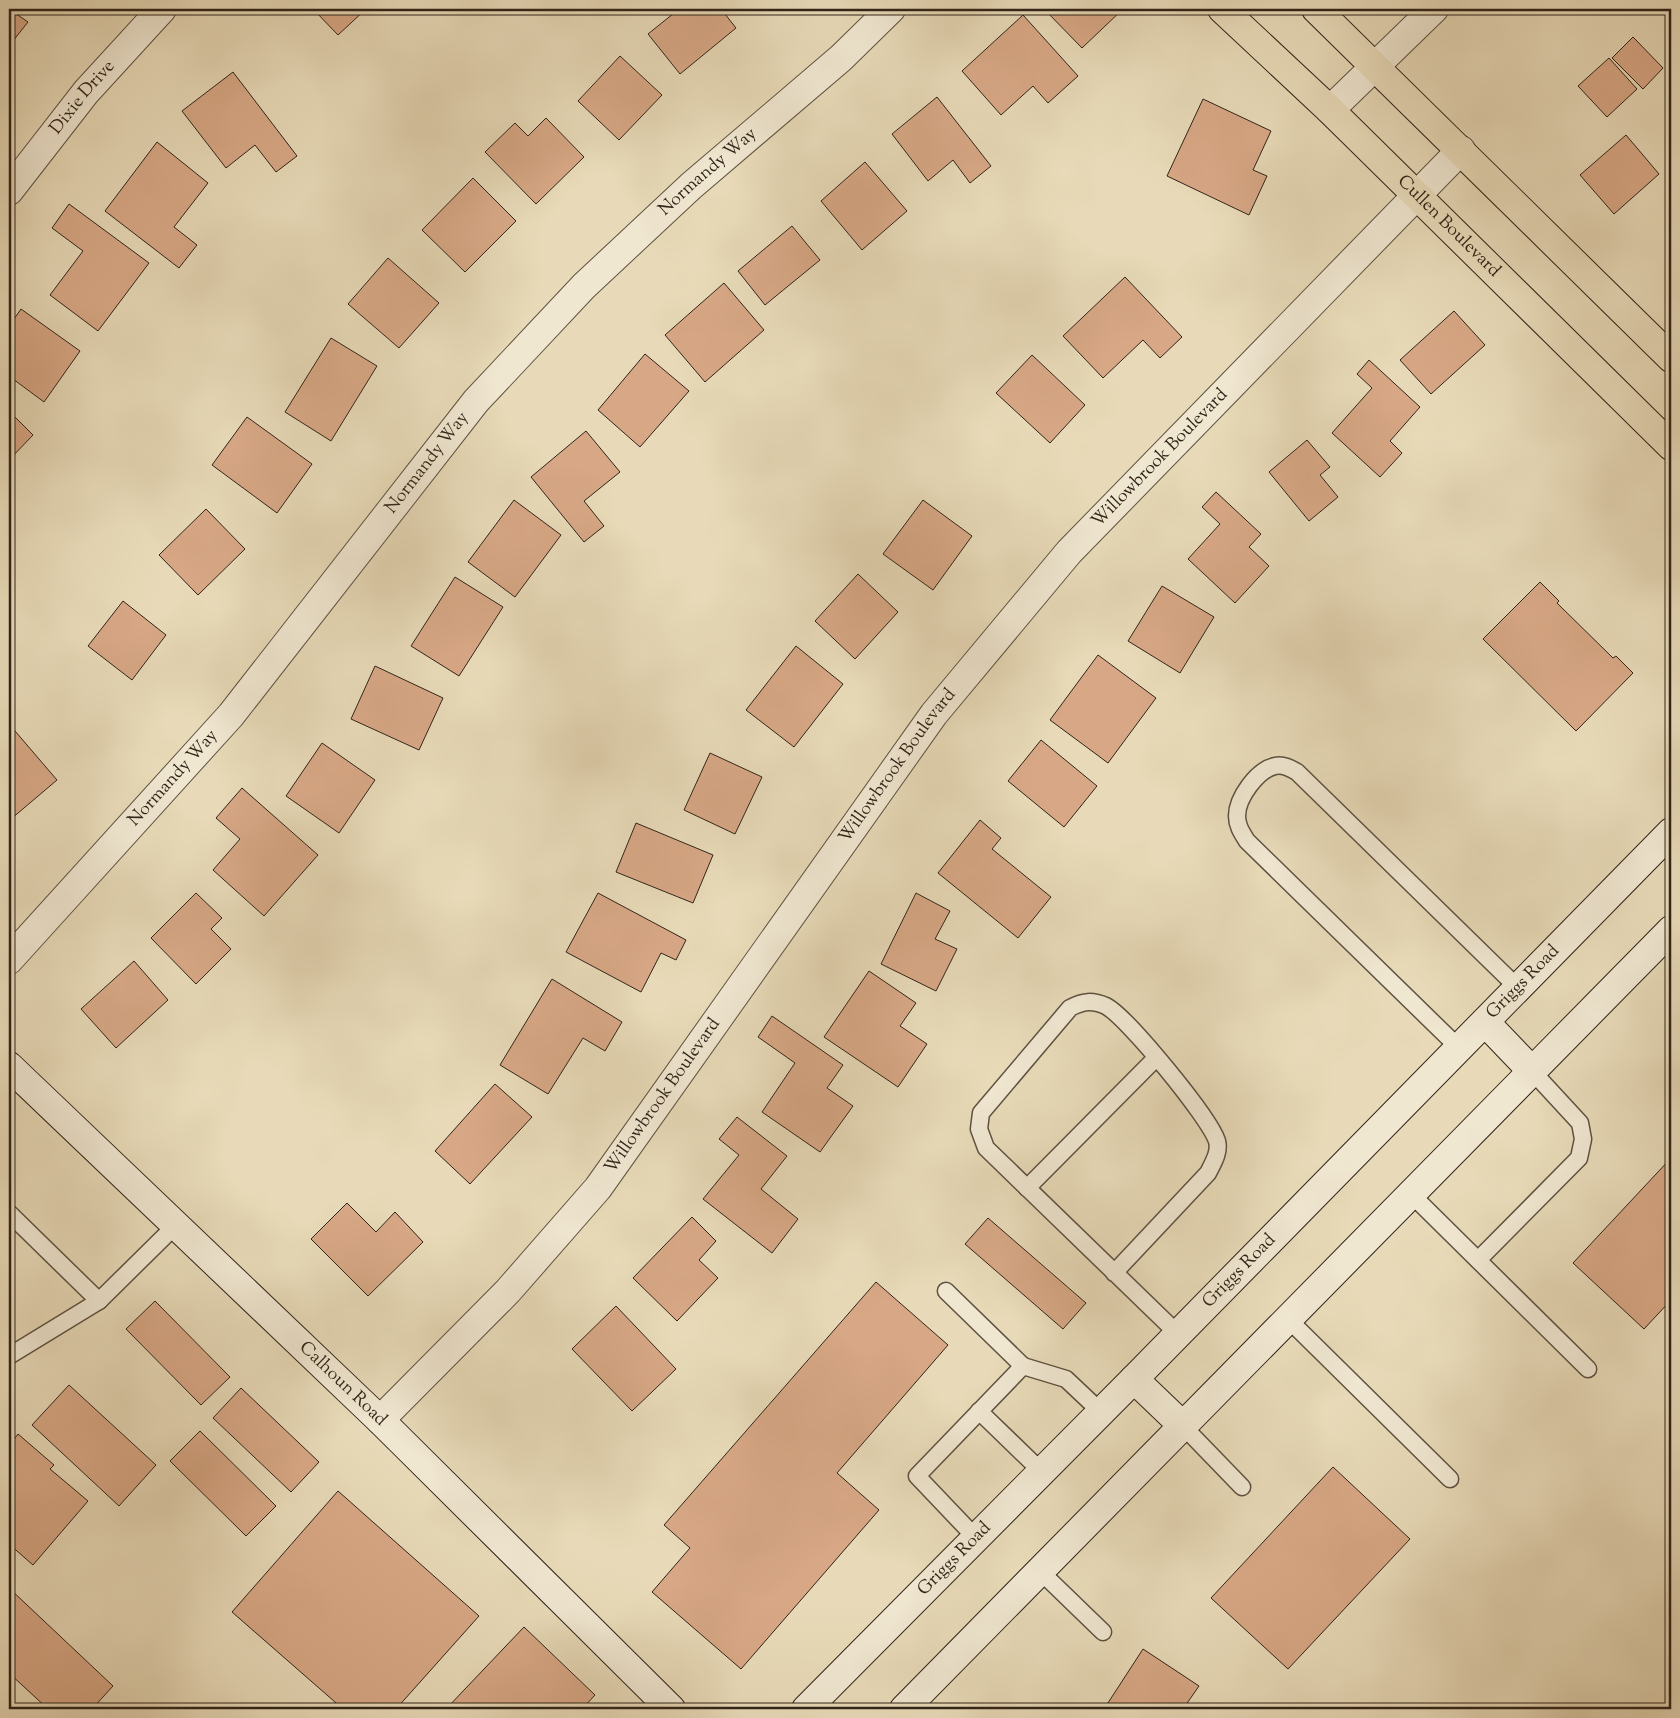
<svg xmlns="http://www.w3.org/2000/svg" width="1680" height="1718" font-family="'Sorts Mill Goudy',serif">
<rect width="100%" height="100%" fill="#e8dab8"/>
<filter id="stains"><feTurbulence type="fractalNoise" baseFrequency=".004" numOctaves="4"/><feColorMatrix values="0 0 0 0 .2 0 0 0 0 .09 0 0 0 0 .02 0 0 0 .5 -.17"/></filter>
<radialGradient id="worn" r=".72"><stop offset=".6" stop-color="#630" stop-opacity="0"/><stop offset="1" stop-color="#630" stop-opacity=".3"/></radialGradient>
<g fill="#d8a886" stroke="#302419">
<polygon points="9,9 28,22 9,46"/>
<polygon points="313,9 366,9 338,35"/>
<polygon points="679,9 721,9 736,28 680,74 648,34"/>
<polygon points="1044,9 1123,9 1082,48"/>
<polygon points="1023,15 1078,76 1048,103 1033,86 1001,115 962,71"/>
<polygon points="1633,37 1663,68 1643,89 1612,58"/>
<polygon points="620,56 662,95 619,140 578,101"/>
<polygon points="1609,58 1637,89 1607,117 1578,86"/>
<polygon points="233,72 297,156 276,172 255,145 226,168 182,111"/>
<polygon points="937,97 991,166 970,183 953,160 928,181 892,134"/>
<polygon points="1203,99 1271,131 1253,170 1267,176 1249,215 1167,176"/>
<polygon points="546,118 584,157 536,204 485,152 515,123 528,136"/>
<polygon points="1626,135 1659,174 1614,214 1580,175"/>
<polygon points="157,142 208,183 174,227 197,245 179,268 105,211"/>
<polygon points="865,162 907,211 862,250 821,201"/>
<polygon points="473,178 516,221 465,272 422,230"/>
<polygon points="69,204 149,263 98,331 50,295 83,251 52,228"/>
<polygon points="792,226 820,260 765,305 738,271"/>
<polygon points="388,258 439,303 399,348 348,304"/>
<polygon points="1125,277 1182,337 1160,358 1143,340 1103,378 1063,336"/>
<polygon points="724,283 764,330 705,382 665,335"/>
<polygon points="21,309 80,351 44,402 9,376 9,326"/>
<polygon points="1454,311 1485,345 1431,394 1400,360"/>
<polygon points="331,338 377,366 331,441 285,412"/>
<polygon points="645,354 689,391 640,447 598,410"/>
<polygon points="1032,355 1085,405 1050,443 996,393"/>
<polygon points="1369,360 1420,407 1390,441 1402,453 1380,477 1332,433 1372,388 1357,374"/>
<polygon points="9,411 33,435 9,460"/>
<polygon points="247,417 312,464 277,513 212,465"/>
<polygon points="586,431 620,472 584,501 604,526 584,542 531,477"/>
<polygon points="1307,440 1330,467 1320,475 1338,497 1309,521 1269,472"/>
<polygon points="1216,492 1261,534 1249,547 1269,566 1235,603 1188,559 1220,524 1202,507"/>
<polygon points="514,500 561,535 515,597 468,562"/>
<polygon points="923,500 972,536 933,590 883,554"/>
<polygon points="206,509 245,549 198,595 159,555"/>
<polygon points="858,574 898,612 855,659 815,621"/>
<polygon points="455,577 503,607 459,676 411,646"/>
<polygon points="1540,582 1559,601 1557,603 1613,658 1616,656 1633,673 1576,731 1483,639"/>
<polygon points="1162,586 1214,617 1180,673 1128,641"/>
<polygon points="123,601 166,635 132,680 88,646"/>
<polygon points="796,646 843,684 794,747 746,710"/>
<polygon points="1098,655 1156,698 1108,763 1050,720"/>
<polygon points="375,666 443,698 419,750 351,719"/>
<polygon points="9,724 57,780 11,819 9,817"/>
<polygon points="1041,740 1097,786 1064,827 1008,781"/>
<polygon points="322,743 375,780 339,833 286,796"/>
<polygon points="710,753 762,777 735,834 684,810"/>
<polygon points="242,788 318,855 264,916 213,870 240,839 216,818"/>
<polygon points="980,820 1001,838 992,849 1051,897 1018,938 938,873"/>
<polygon points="636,823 713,855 693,903 616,872"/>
<polygon points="196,893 222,918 211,929 231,949 196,984 151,938"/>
<polygon points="598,893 686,940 676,960 661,953 641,992 566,952"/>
<polygon points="916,893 950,911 935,939 957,949 936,991 881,964"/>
<polygon points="134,961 168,1000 116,1048 81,1009"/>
<polygon points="869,971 916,1003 900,1026 927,1044 898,1087 824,1037"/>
<polygon points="552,979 622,1022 605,1051 583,1038 548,1094 500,1065"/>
<polygon points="772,1016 843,1065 827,1088 853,1106 820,1152 762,1112 795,1063 758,1037"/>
<polygon points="495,1084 532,1117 470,1184 435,1151"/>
<polygon points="737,1117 787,1156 761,1189 798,1219 772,1253 703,1199 739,1155 719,1139"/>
<polygon points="1671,1158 1671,1300 1644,1329 1573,1263"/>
<polygon points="347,1203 376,1232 395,1212 423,1242 368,1296 311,1239"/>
<polygon points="692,1217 716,1241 699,1260 718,1278 677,1321 633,1278"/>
<polygon points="988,1218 1086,1303 1063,1329 965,1244"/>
<polygon points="876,1282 948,1345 837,1473 879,1510 741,1669 652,1592 690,1548 664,1525"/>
<polygon points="155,1301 230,1377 201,1405 126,1329"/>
<polygon points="616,1306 676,1369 632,1411 572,1349"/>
<polygon points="69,1385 156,1465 119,1506 32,1425"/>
<polygon points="241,1388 319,1462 291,1492 213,1418"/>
<polygon points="200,1431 276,1506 246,1536 170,1461"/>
<polygon points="18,1434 54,1465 50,1469 88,1501 33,1565 9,1544 9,1446"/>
<polygon points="1333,1467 1410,1539 1288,1669 1211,1598"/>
<polygon points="338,1491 479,1616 396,1709 343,1709 232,1612"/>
<polygon points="9,1588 113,1686 92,1709 48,1709 9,1673"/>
<polygon points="524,1627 595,1695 582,1709 446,1709"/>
<polygon points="1143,1649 1199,1686 1183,1709 1104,1709"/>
</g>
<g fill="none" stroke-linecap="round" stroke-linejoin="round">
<defs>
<g id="lane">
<path d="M1459 1048 1247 841C1242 833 1237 826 1237 816 1237 798 1257 770 1275 766 1283 764 1290 768 1297 772L1518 988"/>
<polyline points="1027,1188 1156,1058"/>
<polyline points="1411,1194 1588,1369"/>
<polyline points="9,1213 99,1301"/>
<polyline points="1478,1260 1579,1158 1583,1139 1580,1123 1532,1071"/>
<path d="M1114 1273 1208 1173C1213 1163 1220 1152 1217 1141 1209 1117 1127 1017 1106 1006 1092 1000 1083 1001 1070 1008L981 1113 979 1129 986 1148 1178 1334"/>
<polyline points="946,1291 1023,1366"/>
<polyline points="1288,1319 1450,1479"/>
<polyline points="9,1356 99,1301 177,1224"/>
<polyline points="979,1411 1042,1472"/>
<polyline points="1183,1426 1242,1487"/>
<polyline points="976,1538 917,1476 1023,1366 1066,1379 1101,1412"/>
<polyline points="1040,1571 1103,1632"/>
</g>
<g id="street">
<polyline points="1330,110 1434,9"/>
<path id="s1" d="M9 191 86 92 162 9"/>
<path id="s2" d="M9 960 231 715 476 401 584 286 691 186 841 58 891 9"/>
<path id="s3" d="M380 1420 508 1291 598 1188 934 714 1069 552 1461 150"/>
</g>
<g id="secondary">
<polyline points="1485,1022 1532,1071"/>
<path id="s4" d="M9 1066 380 1420 671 1709"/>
<polyline points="1134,1379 1183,1426"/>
<path id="s5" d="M806 1709 1134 1379 1671 832"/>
<polyline points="904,1709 1671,930"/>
</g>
<g id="primary">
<path id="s6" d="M1222 9 1330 110 1671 446"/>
<polyline points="1316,9 1671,358"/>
</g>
</defs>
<use href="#lane" stroke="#5e5241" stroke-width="19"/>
<use href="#street" stroke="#5e5241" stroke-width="30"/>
<use href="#secondary" stroke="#302419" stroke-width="30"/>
<use href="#primary" stroke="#302419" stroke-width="30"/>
<use href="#lane" stroke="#f0e7d1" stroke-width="16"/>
<use href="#street" stroke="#f0e7d1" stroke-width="28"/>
<use href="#secondary" stroke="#f0e7d1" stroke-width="28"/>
<use href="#primary" stroke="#e8dab8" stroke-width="28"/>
</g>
<g text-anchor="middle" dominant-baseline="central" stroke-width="4" stroke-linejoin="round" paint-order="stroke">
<g font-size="18" fill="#302419" stroke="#f0e7d1">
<text stroke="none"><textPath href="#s1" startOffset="119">Dixie Drive</textPath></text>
<text stroke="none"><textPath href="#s2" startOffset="1055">Normandy Way</textPath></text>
<text stroke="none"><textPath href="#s6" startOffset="314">Cullen Boulevard</textPath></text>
<text stroke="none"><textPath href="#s3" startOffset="1241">Willowbrook Boulevard</textPath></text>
<text stroke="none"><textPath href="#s2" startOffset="650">Normandy Way</textPath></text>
<text stroke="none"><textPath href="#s3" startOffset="836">Willowbrook Boulevard</textPath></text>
<text stroke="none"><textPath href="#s2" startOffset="245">Normandy Way</textPath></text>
<text stroke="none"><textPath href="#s5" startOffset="1021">Griggs Road</textPath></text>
<text stroke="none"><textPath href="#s3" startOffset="431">Willowbrook Boulevard</textPath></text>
<text stroke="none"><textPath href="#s5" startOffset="616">Griggs Road</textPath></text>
<text stroke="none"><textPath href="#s4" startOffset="461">Calhoun Road</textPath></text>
<text stroke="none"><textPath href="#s5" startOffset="211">Griggs Road</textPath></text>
</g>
</g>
<rect width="1680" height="1718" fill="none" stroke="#e8dab8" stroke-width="30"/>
<rect x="10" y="10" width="1660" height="1698" fill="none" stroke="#302419" stroke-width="2.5"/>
<rect x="15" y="15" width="1650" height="1688" fill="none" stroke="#302419"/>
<rect width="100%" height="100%" filter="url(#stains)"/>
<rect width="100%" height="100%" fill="url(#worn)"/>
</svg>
